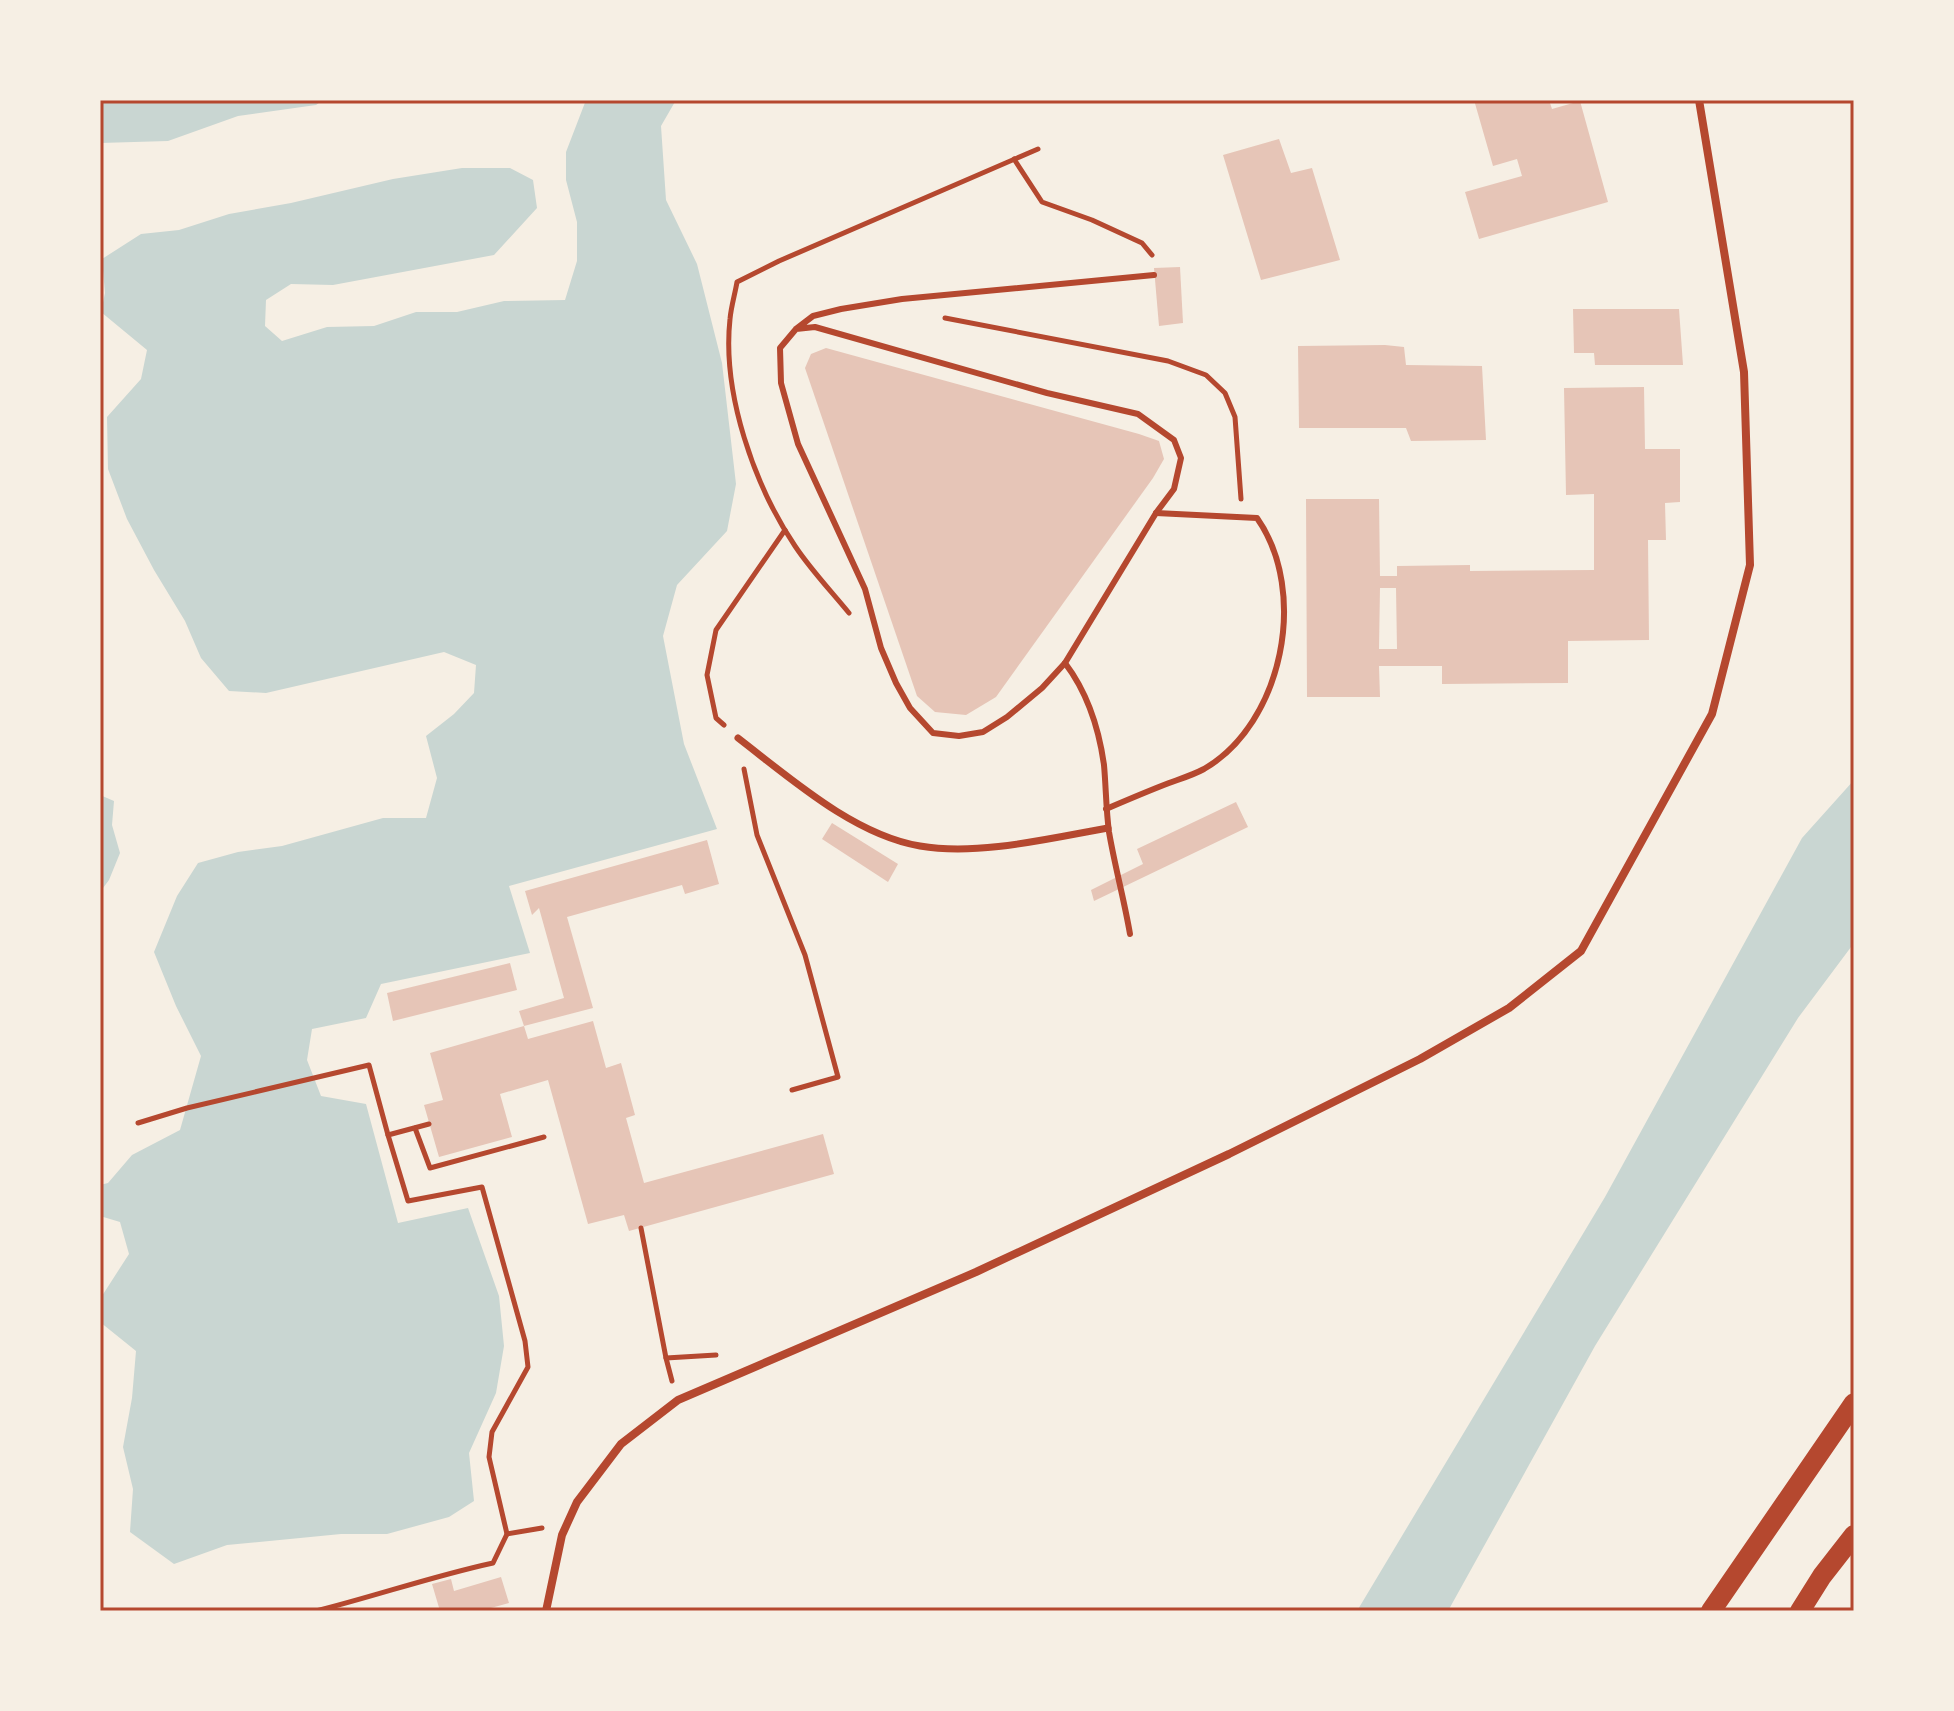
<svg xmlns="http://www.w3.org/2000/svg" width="1954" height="1711" font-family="'DejaVu Sans',sans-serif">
<rect width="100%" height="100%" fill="#f6efe4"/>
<g fill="#c9d6d2">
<polygon points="100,100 323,100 316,105 238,116 168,141 100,143"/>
<polygon points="586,100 676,100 661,126 666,200 697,264 722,363 736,484 727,531 677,585 663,636 684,744 717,829 509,886 530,953 381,984 366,1018 312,1029 307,1060 321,1096 366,1104 398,1223 468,1208 499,1296 504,1346 496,1393 469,1453 474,1501 449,1517 387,1534 341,1534 227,1545 174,1564 130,1532 133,1489 123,1447 132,1398 136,1351 100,1322 100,1299 129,1254 120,1222 100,1216 100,1185 108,1183 132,1155 180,1130 201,1056 176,1006 154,952 177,896 198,863 238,852 282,846 383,818 426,818 437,778 426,736 454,714 474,693 476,665 444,652 266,693 229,691 201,658 185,621 154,570 127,519 108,469 107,417 141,379 147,350 101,312 105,293 102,259 141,234 179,230 229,214 291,203 393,179 462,168 510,168 533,180 537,208 494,255 333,285 291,284 266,300 265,326 282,341 327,327 374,326 416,312 457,312 504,301 565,300 577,261 577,222 566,180 566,152"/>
<polygon points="1854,780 1854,943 1798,1018 1595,1346 1448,1611 1357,1611 1605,1197 1802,838"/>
<polygon points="100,795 114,801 112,825 120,853 109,880 100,892"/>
</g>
<g fill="#e6c5b7" fill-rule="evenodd">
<polygon points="1474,100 1549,100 1552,109 1580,101 1608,202 1479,239 1465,192 1522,176 1517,159 1493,166"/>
<polygon points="1279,139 1291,173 1312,168 1340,260 1261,280 1223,155"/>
<polygon points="1180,267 1183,323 1159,326 1154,268"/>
<polygon points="1573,309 1679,309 1683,365 1595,365 1594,353 1574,353"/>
<polygon points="1385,345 1404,347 1406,365 1482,366 1486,440 1411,441 1406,428 1299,428 1298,346"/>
<polygon points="826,348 1139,434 1159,441 1164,459 1153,478 996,697 966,715 935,712 917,696 805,368 811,354"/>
<path d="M1644 387 1645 449H1680V502L1665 503 1666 540H1648L1649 640 1568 641V683L1442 684V666H1379L1380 697H1307L1306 499H1379L1380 576H1397V566L1470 565V571L1594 570V494L1566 495 1564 388ZM1380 588H1396L1397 649H1379Z"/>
<polygon points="1236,802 1248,827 1094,901 1091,890 1143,864 1137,849"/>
<polygon points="832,823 898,864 888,882 822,839"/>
<polygon points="707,840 719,884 685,894 682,885 567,917 593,1008 524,1026 519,1011 564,998 539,908 532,915 525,891"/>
<polygon points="510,963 517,990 393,1021 387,993"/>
<polygon points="593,1021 606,1068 621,1063 635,1115 626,1118 644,1183 823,1134 834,1174 629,1231 624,1215 588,1224 548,1080 500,1094 512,1137 439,1157 424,1105 443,1100 430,1053 524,1026 528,1039"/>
<polygon points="501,1577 509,1603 480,1611 440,1611 432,1584 451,1579 454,1591"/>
</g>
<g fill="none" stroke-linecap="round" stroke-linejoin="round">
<g stroke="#b5482f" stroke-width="5">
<polyline points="1014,159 1042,202 1092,220 1142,243 1152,255"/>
<polyline points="945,318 1168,361 1206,375 1225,393 1235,417 1241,499"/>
<path d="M849 613C831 591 811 570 795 546 754 485 722 393 730 319 731 307 735 294 737 282L779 261 1038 149"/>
<polyline points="724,725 716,718 707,675 716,630 785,530"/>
<polyline points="744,769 757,835 805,955 838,1077 792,1090"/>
<polyline points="138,1123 187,1108 369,1065 388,1135"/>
<polyline points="429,1124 388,1135 408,1201 482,1187 525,1341 528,1367 492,1432 489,1457 507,1534 542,1528"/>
<polyline points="415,1128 430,1168 544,1137"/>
<polyline points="641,1228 666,1358 716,1355"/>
<polyline points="666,1358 672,1381"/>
<path d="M316 1611C376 1596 433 1576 493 1563L507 1534"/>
</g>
<g stroke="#b5482f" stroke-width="6">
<polyline points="796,329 815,327 1047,393 1138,414 1174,440 1181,458 1174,489 1156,513 1065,663 1042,688 1007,717 983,732 959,736 933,733 910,708 896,683 881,648 865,589 798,444 781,383 780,348 796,329 813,316 841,309 902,299 1154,275"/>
<path d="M1065 663C1087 692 1099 729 1104 765 1106 787 1106 810 1109 832 1115 867 1124 899 1130 934"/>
<path d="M1106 809C1127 800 1148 791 1169 783 1180 779 1193 775 1204 769 1283 723 1309 592 1257 518L1156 513"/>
</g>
<path stroke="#b5482f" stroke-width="7" d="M738 738C790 778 854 835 920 846 979 856 1051 838 1108 828"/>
<polyline stroke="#b5482f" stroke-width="8" points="546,1611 562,1535 577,1502 621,1444 678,1400 976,1272 1229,1154 1420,1059 1509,1008 1581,951 1712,714 1750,565 1744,372 1699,100"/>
<g stroke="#b5482f" stroke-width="20">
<polyline points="1711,1611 1854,1403"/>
<polyline points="1800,1611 1822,1576 1854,1535"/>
</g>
</g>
<rect width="1954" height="1711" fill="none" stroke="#f6efe4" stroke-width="204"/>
<rect x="102" y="102" width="1750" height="1507" fill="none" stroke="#b5482f" stroke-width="3"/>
</svg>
